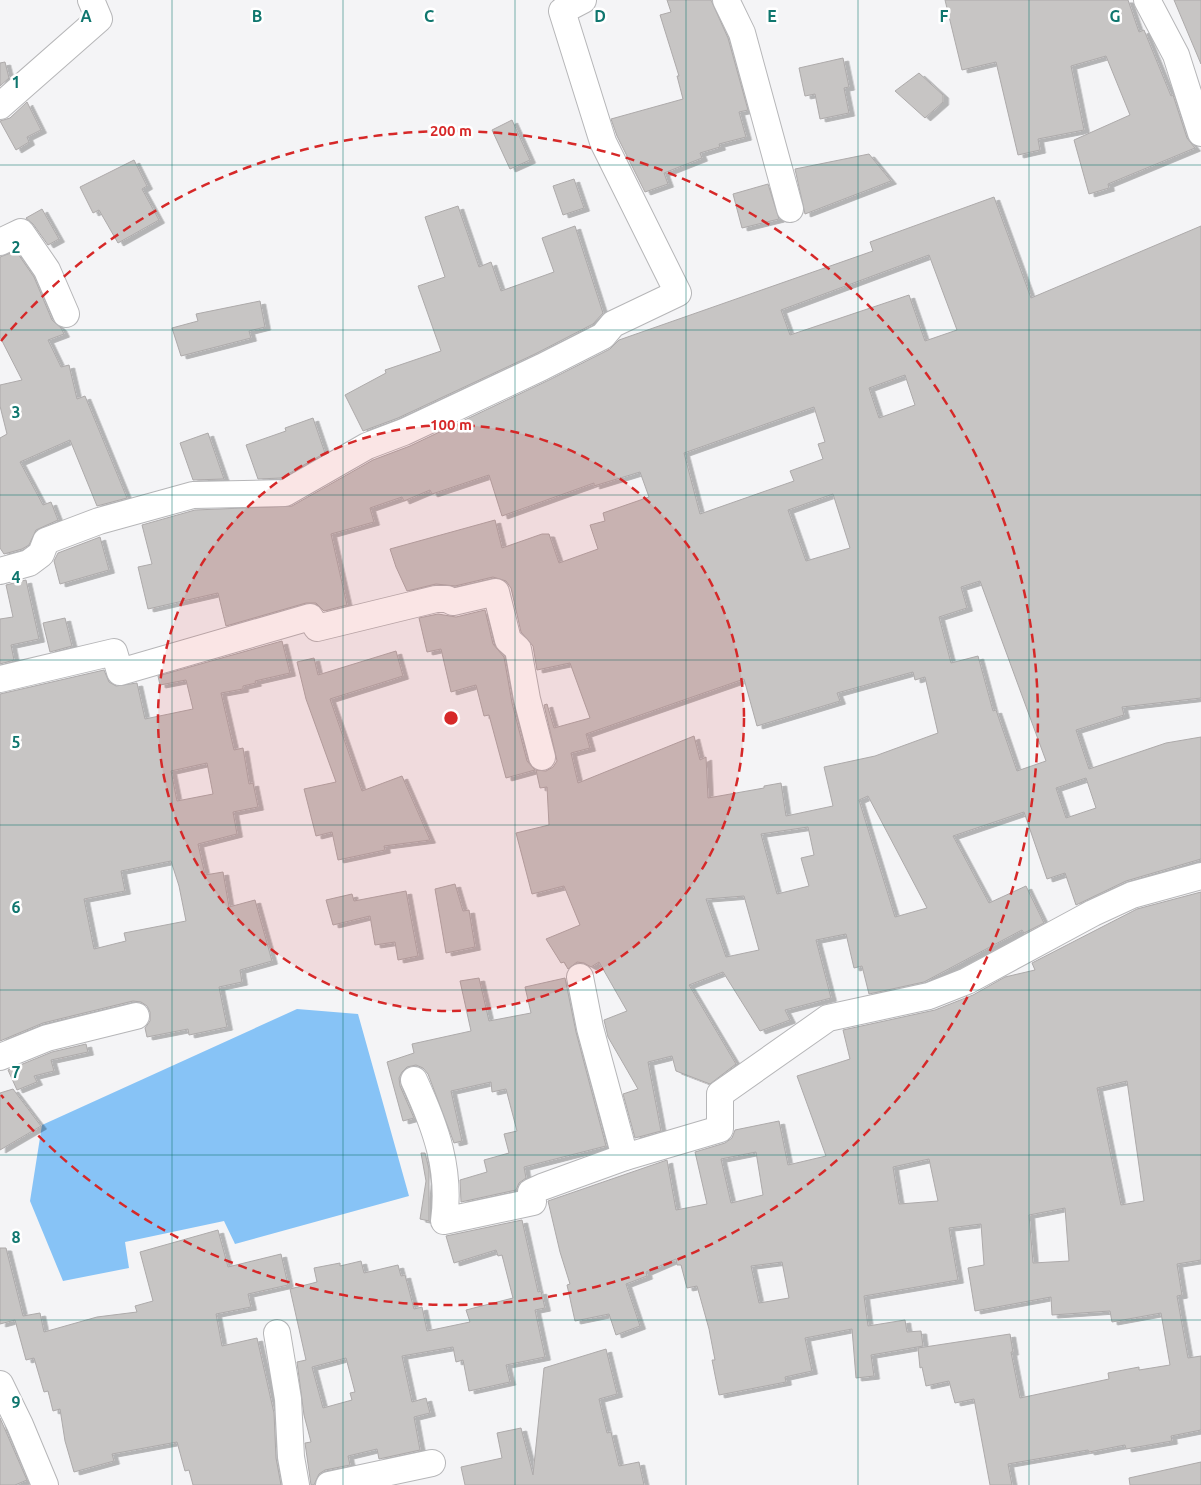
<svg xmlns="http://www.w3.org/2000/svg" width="1201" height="1485" font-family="Ubuntu,sans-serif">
<defs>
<filter id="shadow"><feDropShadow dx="5.5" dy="3" stdDeviation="0" flood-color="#0004"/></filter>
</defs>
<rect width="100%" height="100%" fill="#f4f4f6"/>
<polygon fill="#87c3f6" points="297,1009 358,1014 409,1196 235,1244 224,1221 125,1242 129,1268 63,1281 30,1201 42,1125"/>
<g fill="#c7c5c4" stroke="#adaaaa" fill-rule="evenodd" filter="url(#shadow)">
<polygon points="667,0 711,0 728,38 748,110 739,112 746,137 719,144 720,147 700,153 702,158 664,173 668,184 645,192 617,136 611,119 683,99 677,76 679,76 660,15 671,12"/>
<polygon points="945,0 1128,0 1139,32 1144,30 1171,96 1173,95 1187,138 1195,148 1108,184 1109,188 1089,194 1074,140 1130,115 1106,56 1071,66 1084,130 1038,139 1040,150 1018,155 996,62 962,70"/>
<polygon points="1174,0 1201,0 1201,64"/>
<polygon points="843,58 849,87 844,88 849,113 820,119 815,94 805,96 799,68"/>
<polygon points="5,62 9,78 0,86 0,63"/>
<polygon points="919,73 943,95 943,102 925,118 895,91"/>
<polygon points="27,102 41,130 27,137 29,142 16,150 0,121 10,118"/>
<polygon points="512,120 530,160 510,169 492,130"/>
<polygon points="869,154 891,181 805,214 795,169"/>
<polygon points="134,160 147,186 142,189 159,220 118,243 99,210 93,213 80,187"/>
<polygon points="574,179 584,208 563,215 553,186"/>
<polygon points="768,184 779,219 742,228 733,194"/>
<path d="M994 197 1031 298 1201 226V698L1122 707 1124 715 1076 730 1089 769 1166 743 1201 737V859L1126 881 1076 905 1065 873 1047 879 1024 812 953 836 989 903 1026 886 1044 923 1024 933 1022 930 924 982 869 994 862 966 854 968 846 934 816 940 831 998 785 1010 790 1020 760 1031 723 972 689 985 736 1064 710 1084 676 1071 672 1056 648 1062 661 1131 635 1138 623 1094 638 1089 608 1037 604 1020 627 1011 599 962 591 967 584 963 577 962 568 969 564 962 561 963 546 939 580 925 564 886 532 894 516 833 549 825 547 787 540 788 536 770 546 771 553 767 557 761 544 705 547 704 554 728 590 718 570 663 537 670 533 646 521 632 511 588 506 581 493 577 455 586 436 584 407 591 396 567 390 549 495 520 502 548 542 534H549L559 563 598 549 590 525 605 521 603 513 649 497 640 472 594 486V483L502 516 489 475 432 494 430 490 404 501 402 497 370 508 374 522 331 534 347 605 324 611 316 603H306L226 626 218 593 148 609 138 567 152 564 142 525 195 510 292 506 373 460 410 446 549 380 610 349 619 340 873 251 870 242ZM929 255 957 330 925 341 909 295 790 335 781 310ZM905 375 915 405 879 418 869 388ZM814 407 825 442 818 444 823 459 790 471 794 481 700 514 684 453ZM833 494 850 548 806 561 788 510ZM980 581 1046 761 1017 771 996 710 993 711 978 656 951 663 939 617 967 608 961 587ZM913 672 915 680 925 677 938 733 875 756 824 767 833 806 786 816 781 783 764 786V788L708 798 706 757 700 760 694 736 578 783 571 753 590 748 586 734 744 679 757 726 840 701 837 693ZM1086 778 1096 808 1066 818 1056 788ZM868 796 927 908 895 917 859 800ZM808 827 814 855 801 858 809 886 777 894 761 834ZM744 896 759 950 726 957 706 899Z"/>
<polygon points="458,206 479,267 491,262 501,291 554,272 542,238 575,226 603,313 593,324 535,354 398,418 363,431 345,395 386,373 385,370 441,351 418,286 445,277 425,217"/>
<polygon points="42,209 59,239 48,245 33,224 26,218"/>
<polygon points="16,251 34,277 52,320 61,328 64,334 48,340 61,367 69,365 77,399 85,396 127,498 97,506 70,440 20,462 43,505 51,502 58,520 36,530 29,545 22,549 4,554 0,548 0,438 7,434 0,406 0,385 22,380 0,337 0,257"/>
<polygon points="260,301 265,327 249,331 251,338 181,356 172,328 198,321 196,314"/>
<polygon points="313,418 325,453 281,478 258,479 246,445 286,431 285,428"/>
<polygon points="208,433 224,479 193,480 180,443"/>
<polygon points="100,537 109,570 60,584 54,561 58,553"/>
<polygon points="26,580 39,639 11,645 14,660 0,664 0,619 13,617 6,585"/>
<polygon points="485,610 493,644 504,657 512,703 527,761 535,770 506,778 489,715 484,716 476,685 451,692 441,649 427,652 419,618 438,614 456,617"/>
<polygon points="65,618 72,646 50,652 43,623"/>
<path d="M282 641 290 673 255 681 256 683 243 686V689L221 693 234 750 243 748 249 784 253 783 258 807 233 812 237 834 198 844 205 875 223 872 229 907 255 900 272 961 240 970 242 982 219 987 227 1027 189 1035 188 1029 147 1037 145 1028 150 1021V1012L147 1006 141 1002 133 1001 43 1023 0 1041V694L104 670 109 682 116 686 137 683 145 719 193 709 186 680 160 685 158 676ZM207 763 213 794 177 801 171 771ZM171 861 179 886 186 921 124 933 126 941 94 949 84 899 125 891 121 871Z"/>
<polygon points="396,651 403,676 330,699 362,791 402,776 430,840 384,846 385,850 338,860 332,832 316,836 304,789 336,782 306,699 297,662 314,658 318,675"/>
<polygon points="455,884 463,911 469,910 475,947 446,953 435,889"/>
<polygon points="406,891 418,956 398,960 395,942 375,945 370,916 333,925 326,900 352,894 354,901"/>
<path d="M1201 892V1260L1177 1264 1182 1295 1177 1296 1188 1358 1201 1356V1430L1171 1436 1172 1441 1126 1449 1125 1445 1089 1452 1088 1450 1008 1464 1012 1485H990L974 1399 955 1403 949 1381 926 1386 922 1367 920 1368 918 1348 1010 1334 1013 1352H1011L1020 1398 1109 1379 1108 1373 1139 1367V1370L1170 1365 1161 1313 1112 1322 1110 1311 1052 1315 1051 1297 975 1311 968 1268 984 1265 981 1224 949 1228 958 1280 864 1296 868 1326 905 1320 907 1332 921 1331 923 1346 871 1355 874 1376 856 1378 852 1329 805 1338 812 1371 785 1377 786 1382 719 1395 712 1360H715L709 1329 697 1286 687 1288 681 1265H677L676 1259 646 1272 647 1276 626 1284 640 1326 616 1335 609 1314 575 1321 567 1285 570 1284 560 1252 548 1201 667 1160 676 1210 707 1204 695 1152 725 1143 732 1138 735 1130 779 1121 788 1165 826 1156 797 1076 850 1059 843 1030 935 1010 973 995 1005 977 1035 970 1032 963 1137 909ZM1127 1081 1144 1201 1121 1205 1097 1088ZM756 1152 763 1195 731 1203 721 1159ZM929 1159 938 1201 899 1204 893 1167ZM1065 1208 1069 1261 1033 1263 1029 1215ZM782 1262 789 1298 759 1303 751 1266Z"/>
<polygon points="479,978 489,1021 531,1013 525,987 565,978 576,1032 606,1146 524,1167 526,1178 519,1183 516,1190 461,1202 460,1180 487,1172 484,1160 509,1153 504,1134 517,1131 506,1089 492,1092 491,1082 451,1091 462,1141 454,1143 428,1074 423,1068 416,1065 407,1067 402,1072 399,1078 400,1086 414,1118 403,1121 387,1062 414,1053 412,1044 471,1031 460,981"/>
<polygon points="86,1044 88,1052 51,1060 54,1071 34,1076 37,1082 17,1090 8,1070 52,1052"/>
<polygon points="13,1089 41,1126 0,1150 0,1093"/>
<polygon points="421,1153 425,1153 429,1169 429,1221 420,1219 426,1181"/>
<path d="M522 1220 538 1292 541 1291 545 1308 535 1310 545 1357 506 1365 510 1382 469 1391 463 1360 456 1362 453 1347 402 1356 412 1402 426 1398 430 1413 414 1417 420 1450 379 1459 377 1449 348 1456 350 1465 325 1470 319 1474 314 1485H311L305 1443 311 1442 304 1415 297 1362 306 1360 290 1289 317 1282 314 1268 340 1263V1266L361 1261 364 1273 398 1265 401 1276 405 1275 414 1309 422 1307 427 1331 470 1322 466 1310 513 1298 502 1255 498 1256 496 1250 454 1263 446 1236ZM346 1358 355 1392 350 1393 352 1400 323 1408 312 1367Z"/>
<polygon points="218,1230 228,1267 281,1254 288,1285 248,1294 251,1307 216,1314 222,1346 257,1338 274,1413 276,1458 281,1485 193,1485 189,1470 185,1471 177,1442 112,1454 114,1461 74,1472 65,1441 60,1409 53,1411 48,1391 44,1392 34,1358 26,1360 15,1320 0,1324 0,1248 6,1248 23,1316 40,1313 44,1332 97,1317 137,1312 135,1306 153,1301 140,1252"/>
<polygon points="606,1349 617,1394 599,1399 607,1433 611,1432 619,1466 639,1462 644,1485 465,1485 461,1467 502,1458 497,1433 521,1428 533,1475 544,1368"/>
<polygon points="0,1418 27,1480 15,1485 0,1485"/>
<polygon points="1201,1462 1201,1485 1130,1485 1129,1478"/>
</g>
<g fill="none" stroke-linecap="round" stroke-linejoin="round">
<defs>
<g id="minor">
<polyline points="726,0 742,33 790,209"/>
<polyline points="1147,0 1176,55 1201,133"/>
<polyline points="0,106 99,19 91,0"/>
<polyline points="0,242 21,232 47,270 66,314"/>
<polyline points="0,571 29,563 41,554 46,541 99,521 193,495 285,493 367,446 404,432 542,367 603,336 613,324 678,293 603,142 562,11 583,0"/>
<polyline points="0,679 114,652 120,672 310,617 317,628 436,599 447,599 453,602 496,592 508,640 518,649 527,699 542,757"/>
<polyline points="580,977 590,1028 625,1157"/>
<polyline points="0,1057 47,1038 136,1016"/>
<path d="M414 1080C436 1128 451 1169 444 1221L533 1202 531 1192 542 1187 625 1157 720 1129V1094L828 1018 929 996 967 981 1093 913 1132 895 1201 876"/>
<polyline points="277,1333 288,1399 291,1457 296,1485"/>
<polyline points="0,1384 20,1425 45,1485"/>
<polyline points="329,1485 432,1463"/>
</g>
</defs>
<use href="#minor" stroke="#b6b6b8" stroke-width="28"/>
<use href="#minor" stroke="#fff" stroke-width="26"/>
</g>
<path fill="none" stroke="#0f766e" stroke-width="1" stroke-opacity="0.55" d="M172 0V1485M343 0V1485M515 0V1485M686 0V1485M858 0V1485M1029 0V1485M0 165H1201M0 330H1201M0 495H1201M0 660H1201M0 825H1201M0 990H1201M0 1155H1201M0 1320H1201"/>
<circle cx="451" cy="718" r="293" fill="#d62828" fill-opacity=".12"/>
<g fill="none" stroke="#d62828" stroke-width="2.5" stroke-dasharray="9 6">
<circle cx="451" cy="718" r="293"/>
<path d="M1 341A587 587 0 1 1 1 1095"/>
</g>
<g font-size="16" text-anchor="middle" font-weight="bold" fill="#0f766e" stroke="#fff" stroke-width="5" stroke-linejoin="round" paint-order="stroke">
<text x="86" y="22">A</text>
<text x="257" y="22">B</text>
<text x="429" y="22">C</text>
<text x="600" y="22">D</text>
<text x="772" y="22">E</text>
<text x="944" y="22">F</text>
<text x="1115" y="22">G</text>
<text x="16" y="88">1</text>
<text x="16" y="253">2</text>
<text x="16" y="418">3</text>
<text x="16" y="583">4</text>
<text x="16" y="748">5</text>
<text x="16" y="913">6</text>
<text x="16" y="1078">7</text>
<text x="16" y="1243">8</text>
<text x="16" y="1408">9</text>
</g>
<circle cx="451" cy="718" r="8" fill="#d62828" stroke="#fff" stroke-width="2.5"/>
<g font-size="15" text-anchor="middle" font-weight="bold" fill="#d62828" stroke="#fff" stroke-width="5" stroke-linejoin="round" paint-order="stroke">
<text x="451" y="136">200 m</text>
<text x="451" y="430">100 m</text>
</g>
</svg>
